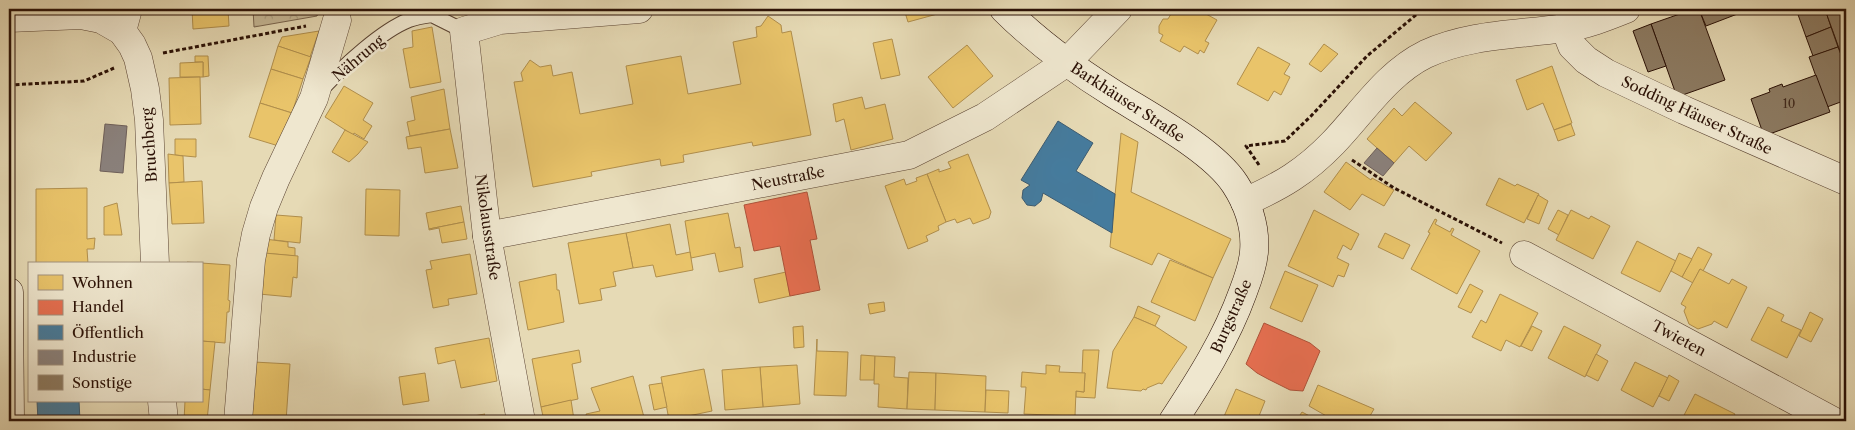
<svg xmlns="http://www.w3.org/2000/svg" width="1855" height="430" font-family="'Libre Caslon Text',serif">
<defs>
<pattern id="forest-crowns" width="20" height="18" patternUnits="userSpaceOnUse" patternTransform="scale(1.25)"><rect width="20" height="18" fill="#c6b897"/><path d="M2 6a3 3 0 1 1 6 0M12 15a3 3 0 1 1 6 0" fill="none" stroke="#aa9d81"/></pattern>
</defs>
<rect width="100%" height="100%" fill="#e6dab5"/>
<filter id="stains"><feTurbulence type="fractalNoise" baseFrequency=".004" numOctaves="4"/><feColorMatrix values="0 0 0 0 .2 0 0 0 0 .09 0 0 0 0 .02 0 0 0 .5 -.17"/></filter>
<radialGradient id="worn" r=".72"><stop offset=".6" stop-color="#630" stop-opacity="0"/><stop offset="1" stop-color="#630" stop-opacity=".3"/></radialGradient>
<polygon fill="url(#forest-crowns)" stroke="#78644e" points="253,9 320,9 317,16 254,27"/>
<g fill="#e9c46a" stroke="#b08e4c">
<polygon points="192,9 228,9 229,26 193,29"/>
<polygon points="904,9 939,9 941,13 908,22"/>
<polygon points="1174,9 1197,9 1217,20 1205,41 1209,43 1204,53 1200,50 1198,54 1184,46 1180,52 1160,41 1163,35 1159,33 1159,26 1163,19 1168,19"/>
<polygon points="768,16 781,25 782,33 791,31 811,135 753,146 752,142 683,155 684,162 661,166 660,159 591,172 592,176 533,187 514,82 523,81 521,73 530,60 540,67 551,65 553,76 572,72 580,114 633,104 626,66 681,56 688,94 741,84 733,42 757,37 756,27 761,26"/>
<polygon points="432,27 441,82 410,88 403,49 413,47 412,31"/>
<polygon points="319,31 310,57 278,46 282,37"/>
<polygon points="892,39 900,75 881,79 873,43"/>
<polygon points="1324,44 1338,54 1321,72 1309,64"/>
<polygon points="967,45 993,76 953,108 928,77"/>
<polygon points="278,46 311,57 303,79 271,69"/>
<polygon points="1258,47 1290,64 1284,74 1290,77 1281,95 1274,91 1268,101 1237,84"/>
<polygon points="195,56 208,56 209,76 203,77 203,62 195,62"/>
<polygon points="203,62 203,77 180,77 180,63"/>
<polygon points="1552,66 1572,123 1554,130 1543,103 1527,110 1516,80"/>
<polygon points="271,69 303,79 292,113 260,103"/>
<polygon points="200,77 201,124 170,125 169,78"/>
<polygon points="344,86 373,103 363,120 372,126 364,139 354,133 353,135 325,117"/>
<polygon points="444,89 450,129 410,136 407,122 415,120 411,97"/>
<polygon points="862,97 865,109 885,104 893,139 851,150 844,119 836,122 833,104"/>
<polygon points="1415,102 1452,133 1426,161 1409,146 1394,163 1367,139 1394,108 1402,116"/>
<polygon points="260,103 292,113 282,147 249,137"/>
<polygon points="1571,124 1575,135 1558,141 1554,130"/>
<polygon points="450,129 458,168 425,173 421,147 408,149 406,137"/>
<polygon points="345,130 368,142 358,154 349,162 332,152"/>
<polygon points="1121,133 1138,142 1131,192 1231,239 1213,278 1158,253 1152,265 1110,247"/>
<polygon points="175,139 196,139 196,157 175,155"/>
<polygon points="168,154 183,156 184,182 169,183"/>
<polygon points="968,154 991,212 989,218 973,224 970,218 957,223 955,219 946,222 927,174 939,169 939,172 951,168 948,162"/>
<polygon points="1346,162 1371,180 1372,178 1394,190 1384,206 1362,194 1350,210 1324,192"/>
<polygon points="927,174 946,222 938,226 939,230 926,236 928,241 908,249 885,186 904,179 906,185 917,181 916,178"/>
<polygon points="1499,178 1515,186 1517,184 1539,194 1524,223 1486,205"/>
<polygon points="202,181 204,223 172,224 169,183"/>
<polygon points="87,188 87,239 95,238 94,249 87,249 88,264 36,264 36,189"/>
<polygon points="366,189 400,190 399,236 365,235"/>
<polygon points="1538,195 1548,201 1539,224 1527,219"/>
<polygon points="117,203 122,235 104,235 104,207"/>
<polygon points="461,206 464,222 429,229 426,213"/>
<polygon points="1314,210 1359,234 1351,250 1343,245 1337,258 1349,264 1344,277 1338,275 1333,287 1288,266"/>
<polygon points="1558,210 1568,215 1559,235 1548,229"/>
<polygon points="1571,210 1589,219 1591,216 1610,226 1593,259 1556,240"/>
<polygon points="728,213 735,248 740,247 743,267 719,272 715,253 691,258 685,221"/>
<polygon points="276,215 302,217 300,243 274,240"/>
<polygon points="1435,219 1437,220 1435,224 1450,232 1452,228 1454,229 1451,235 1480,251 1457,294 1411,269 1430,233 1428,232"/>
<polygon points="464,222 467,239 442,243 439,228 429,230 429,229"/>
<polygon points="670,224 676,255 690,252 693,270 656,277 653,265 633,268 626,233"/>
<polygon points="626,233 633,268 613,272 616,286 600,289 602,300 579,304 568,243"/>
<polygon points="1385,233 1410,245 1403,259 1378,247"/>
<polygon points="265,239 288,242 288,247 295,248 295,256 264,253"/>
<polygon points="1637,241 1676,261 1660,292 1621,273"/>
<polygon points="1698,247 1712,254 1703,271 1700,269 1693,283 1682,277"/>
<polygon points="264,253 298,256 297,278 293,277 291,297 259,294"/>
<polygon points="1679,253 1692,259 1682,277 1671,271"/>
<polygon points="470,254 477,294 448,299 449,305 433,308 426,270 432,269 430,261"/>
<polygon points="1170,260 1213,278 1195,321 1151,302"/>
<polygon points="187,262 230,265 228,300 230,301 229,312 227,312 225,343 201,341 201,264 187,264"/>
<polygon points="1700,269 1729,284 1732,279 1747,287 1727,328 1714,321 1712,324 1698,329 1689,324 1684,311 1686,307 1681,304"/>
<polygon points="1285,271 1318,285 1302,322 1270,308"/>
<polygon points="786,272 790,296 759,303 754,279"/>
<polygon points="556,274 557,290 559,290 564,322 528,330 519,282"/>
<polygon points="1470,284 1483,291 1471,313 1458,307"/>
<polygon points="1500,294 1538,313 1520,347 1506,340 1501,351 1472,337 1481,320 1486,323"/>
<polygon points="884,302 885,311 870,314 868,304"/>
<polygon points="1138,306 1160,316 1155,326 1134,317"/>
<polygon points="1768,307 1784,315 1781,321 1801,330 1787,358 1751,340"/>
<polygon points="1810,312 1823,319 1811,342 1799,336"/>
<polygon points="1134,317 1155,326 1187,347 1162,384 1159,383 1147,388 1146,390 1143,389 1141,391 1107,388 1113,351"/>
<polygon points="803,326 804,347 794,348 793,327"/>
<polygon points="1532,326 1542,331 1532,351 1521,346"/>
<polygon points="1564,326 1601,345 1585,377 1548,358"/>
<polygon points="489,338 497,381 461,388 455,360 438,364 435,348"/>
<polygon points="817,339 817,351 848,352 846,396 814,395"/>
<polygon points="201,341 215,342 210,390 201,389"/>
<polygon points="579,350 581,362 572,364 578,399 541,407 532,359"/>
<polygon points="1083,350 1099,350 1095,398 1076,397 1076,391 1084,392 1085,373 1082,374"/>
<polygon points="1596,354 1608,361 1598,381 1586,375"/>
<polygon points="861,355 875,356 874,380 860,380"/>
<polygon points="875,356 895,357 894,377 908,378 907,409 878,407 879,384 874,384"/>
<polygon points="254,362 290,364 286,421 250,421"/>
<polygon points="1635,362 1668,378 1653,407 1621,390"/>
<polygon points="797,365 800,404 763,407 760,367"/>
<polygon points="1046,365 1060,366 1059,372 1085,373 1084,392 1076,391 1075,416 1024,414 1026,387 1021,387 1022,372 1046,374"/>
<polygon points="760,367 763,407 725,410 722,370"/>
<polygon points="704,369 712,411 669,420 661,377"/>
<polygon points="909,372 936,373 935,410 907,409"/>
<polygon points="425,373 429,401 403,405 399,377"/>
<polygon points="936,373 986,376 985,412 935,410"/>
<polygon points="1669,375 1679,381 1669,401 1659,396"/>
<polygon points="633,376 645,421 588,421 586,414 600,411 591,388"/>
<polygon points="662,383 667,407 654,410 649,385"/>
<polygon points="1318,385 1374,409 1367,421 1335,421 1309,406"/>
<polygon points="201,389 210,390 207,421 184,421 185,401 201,401"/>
<polygon points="1236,389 1265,401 1259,416 1264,419 1263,421 1222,421"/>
<polygon points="986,390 1009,391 1008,413 985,412"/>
<polygon points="1695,394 1735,414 1731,421 1681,421"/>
<polygon points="571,400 574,420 544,421 541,407"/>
<polygon points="1302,412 1319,421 1296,421"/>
<polygon points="485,414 483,416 484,421 444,421"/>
</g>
<g fill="#e76f51" stroke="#af533a">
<polygon points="807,192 817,239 810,240 820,290 790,296 780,246 754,251 744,205"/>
<polygon points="1264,323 1310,343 1320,351 1303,391 1290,390 1268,379 1257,373 1246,364"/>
</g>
<g fill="#457b9d" stroke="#3d5b70">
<polygon points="1058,121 1093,143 1076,171 1115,194 1112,233 1043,193 1041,201 1035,206 1027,205 1022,198 1023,190 1030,185 1021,180"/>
<polygon points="37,401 79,401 80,421 38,421"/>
</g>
<g fill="#8a817c" stroke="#6e5f59">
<polygon points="105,124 127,126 123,173 100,171"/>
<polygon points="1377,148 1394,163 1383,176 1364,163"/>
</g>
<g fill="#8c7a61" stroke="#2b1106">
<polygon points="1694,9 1699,9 1725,80 1677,97 1651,24"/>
<polygon points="1699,9 1738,9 1740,13 1706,26"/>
<polygon points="1738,9 1751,9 1740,13"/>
<polygon points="1796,9 1844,9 1827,15 1831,27 1806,37"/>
<polygon points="1844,9 1846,9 1845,65 1827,15"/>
<polygon points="1651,24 1666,66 1648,72 1633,31"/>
<polygon points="1831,27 1838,47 1813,56 1806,37"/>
<polygon points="1838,47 1845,65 1846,64 1846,100 1827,107 1809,57"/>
<polygon points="1816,75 1830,112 1764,136 1751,99 1770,92 1769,89 1782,84 1783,87"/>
</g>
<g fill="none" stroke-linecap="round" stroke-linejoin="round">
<defs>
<path id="lane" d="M323 88C344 66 381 31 409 20 417 17 425 16 432 15L464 31"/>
<g id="street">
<polyline points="9,18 81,15 101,19 122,31 132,45 138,58 145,89 149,120 155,264"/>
<polyline points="1565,28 1572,46 1586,60 1606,73 1684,110 1846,181"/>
<polyline points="122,31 128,9"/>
<path d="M1245 202C1281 186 1305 172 1333 143 1362 113 1387 73 1426 54 1470 34 1517 35 1564 28 1586 25 1606 17 1626 9"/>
<polyline points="487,236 909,155 985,117 1067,62 1118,9"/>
<polyline points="1524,255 1833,421"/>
<polyline points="162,401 164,421"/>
<polyline points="238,421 251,260 256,234 264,207 276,178 314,98 337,20"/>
<polyline points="521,421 487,236 464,31 500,20 639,9"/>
</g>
<g id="secondary">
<path d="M1004 9C1037 42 1074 69 1114 94 1149 116 1213 150 1235 184 1248 204 1256 228 1254 252 1253 265 1248 279 1243 292 1226 339 1200 380 1173 421"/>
<polyline points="9,292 10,421"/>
</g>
</defs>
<use href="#lane" stroke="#5a4332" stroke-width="16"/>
<use href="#street" stroke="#5a4332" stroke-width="29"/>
<use href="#secondary" stroke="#2b1106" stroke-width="29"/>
<g stroke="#2b1106" stroke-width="3" stroke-dasharray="4 2.5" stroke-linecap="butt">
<polyline points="163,53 306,26"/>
<polyline points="9,85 84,81 114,68"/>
<polyline points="1352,160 1394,188 1502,243"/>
<polyline points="1259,165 1246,146 1285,141 1311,116 1367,56 1423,9"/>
</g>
<use href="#lane" stroke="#efe7cf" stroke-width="14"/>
<use href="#street" stroke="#efe7cf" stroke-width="28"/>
<use href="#secondary" stroke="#efe7cf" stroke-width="28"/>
</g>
<g text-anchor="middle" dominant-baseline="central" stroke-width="5" stroke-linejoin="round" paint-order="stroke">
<g font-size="12" fill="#432b1d">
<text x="1789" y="103">10</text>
</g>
<g font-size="15" fill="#2b1106" stroke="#efe7cf">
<text transform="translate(358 58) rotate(-40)">Nährung</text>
<text transform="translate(1128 102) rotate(33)">Barkhäuser Straße</text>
<text transform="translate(1697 115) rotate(25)">Sodding Häuser Straße</text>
<text transform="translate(149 145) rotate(-94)">Bruchberg</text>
<text transform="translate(788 178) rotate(-11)">Neustraße</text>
<text transform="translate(488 227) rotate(82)">Nikolausstraße</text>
<text transform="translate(1231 316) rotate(-66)">Burgstraße</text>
<text transform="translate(1679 338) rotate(28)">Twieten</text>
</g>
</g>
<rect width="1855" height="430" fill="none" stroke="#e6dab5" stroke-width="30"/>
<rect x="10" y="10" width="1835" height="410" fill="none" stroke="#2b1106" stroke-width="2.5"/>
<rect x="15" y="15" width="1825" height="400" fill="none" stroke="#2b1106"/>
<rect x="28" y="262" width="175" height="140" fill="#efe7cf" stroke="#a1917f"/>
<rect x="38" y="275" width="25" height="15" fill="#e9c46a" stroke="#a1917f"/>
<text x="72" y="288" font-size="15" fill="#2b1106">Wohnen</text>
<rect x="38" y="300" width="25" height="15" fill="#e76f51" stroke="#a1917f"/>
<text x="72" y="312" font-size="15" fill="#2b1106">Handel</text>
<rect x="38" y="325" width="25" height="15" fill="#457b9d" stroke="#a1917f"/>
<text x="72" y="338" font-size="15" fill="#2b1106">Öffentlich</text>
<rect x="38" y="350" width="25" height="15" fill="#8a817c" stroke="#a1917f"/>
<text x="72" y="362" font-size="15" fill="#2b1106">Industrie</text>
<rect x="38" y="375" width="25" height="15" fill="#8c7a61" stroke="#a1917f"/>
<text x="72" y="388" font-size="15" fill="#2b1106">Sonstige</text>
<rect width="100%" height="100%" filter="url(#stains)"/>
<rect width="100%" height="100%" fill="url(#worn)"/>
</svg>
